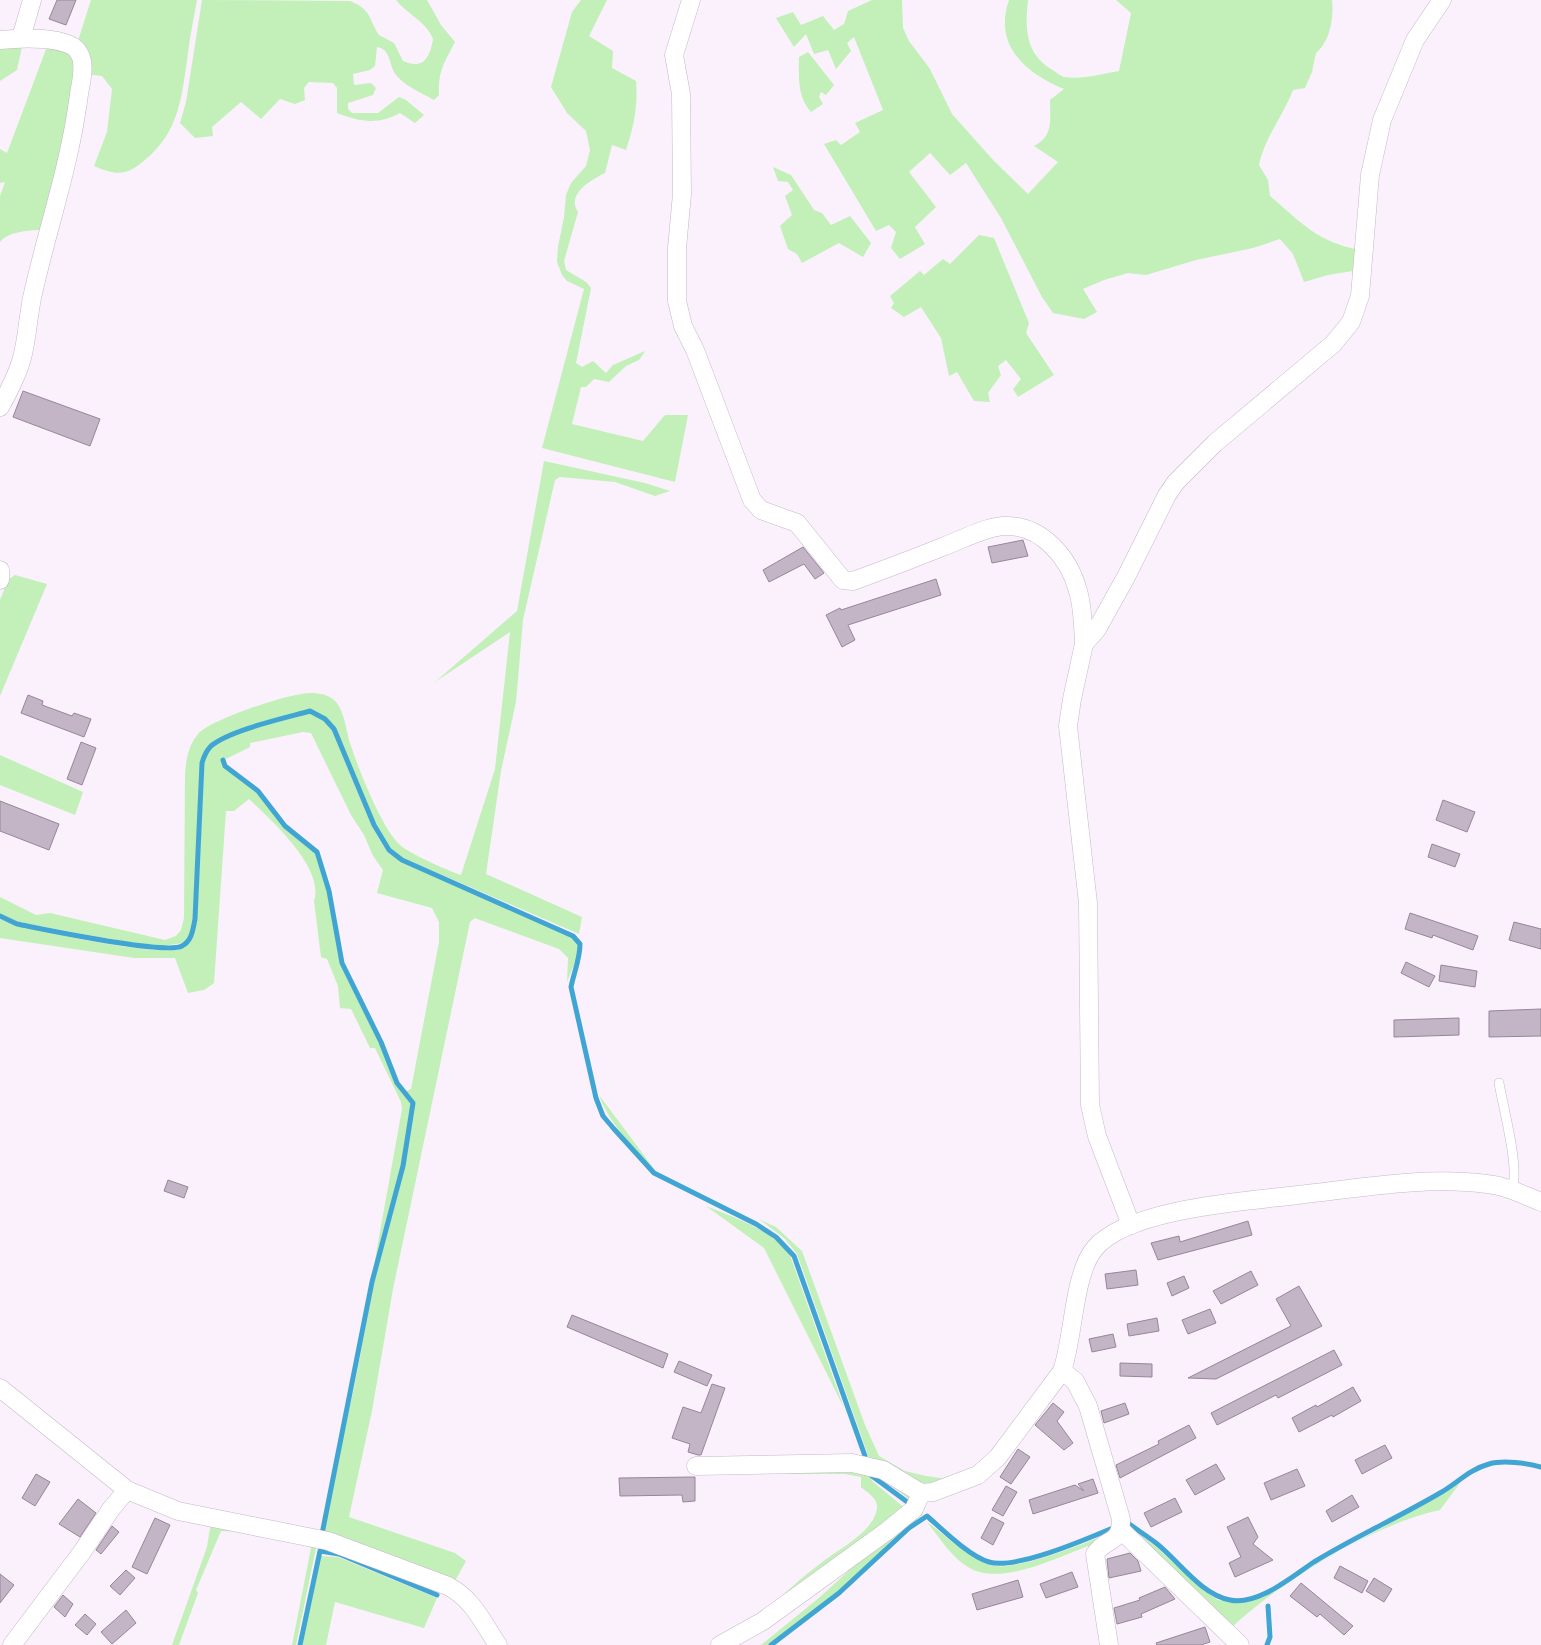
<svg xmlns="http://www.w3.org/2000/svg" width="1541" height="1645" font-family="Signika,sans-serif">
<rect width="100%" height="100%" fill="#faf1fd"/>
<g fill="#c2f0b8">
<path d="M91 0H197C194 17 190 35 188 53 182 94 180 131 146 159 127 176 117 176 94 166L107 132 112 89 102 76 85 74 77 44Z"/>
<path d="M202 0 350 1C372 10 368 18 379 35L394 43 403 61C423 70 430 58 433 39 427 22 407 14 396 0H427L441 25 455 42C444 63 438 71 439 95L434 100C422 93 402 85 394 72 389 62 390 49 377 47L375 66 370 70 353 74 354 85 371 83 376 88 373 95 348 103V109L352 113H378L399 97 406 100 424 115 415 123 400 113C378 125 360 122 337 113V88L333 83 309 82 304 88 305 100 295 104 280 99 261 119 241 102 212 127 213 136 195 138 180 123 186 102Z"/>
<path d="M581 0H607L589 36 613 51 612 68 636 81C638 106 634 126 626 150L612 145 605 173C591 180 566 194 578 212L564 261 566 270 586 282 591 288 576 363 582 367 593 361 606 373 613 365 645 351 639 360 626 366 609 382 594 379 586 387H581L572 424 643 441 665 415H688L675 482 542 448 584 289 567 281 562 275 557 262 558 247 564 217 566 195 571 183 586 166 590 150 586 131 567 113 551 87 572 12Z"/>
<path d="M872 0H902L903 28 909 41 930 69 952 114 994 161 1028 194 1058 162 1034 146C1054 136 1050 120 1050 100L1064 89C1026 73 993 46 1009 0H1028C1025 27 1025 53 1051 69 1055 71 1060 76 1064 77 1082 80 1101 74 1119 71L1131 13 1116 0H1332C1334 17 1330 42 1316 53L1312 72 1305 88 1293 90C1283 116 1264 139 1259 165L1268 180 1270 196C1302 223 1317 242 1360 250L1359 270 1328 275 1304 282 1293 254 1280 239 1253 248 1196 260 1146 275 1128 273 1104 280 1083 289 1097 312 1084 319 1053 313 1042 297 1001 218 966 163 950 175 930 153 909 172 936 207 915 227 925 244 900 259 891 248 896 232 889 225 876 231 824 144 836 140 841 145 860 132 855 123 883 110 854 37 847 43 851 51 836 69 828 50 814 54 806 34 794 47 776 18 793 12 801 25 823 16 834 30 844 24 848 11Z"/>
<polygon points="0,42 23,42 17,70 0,81"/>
<path d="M48 44 63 46 78 61 46 229C31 231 10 230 0 242V196L5 182 0 183V149L7 153Z"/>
<path d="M808 52 834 85 826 95 821 92 819 97 823 104 811 112C797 96 799 77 799 57Z"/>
<polygon points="773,167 791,175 814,210 822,213 831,225 850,216 871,243 863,257 839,243 802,263 797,254 788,249 780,226 792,215 785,196 793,190 788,182 778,181"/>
<polygon points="979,235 994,238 1029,323 1026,333 1054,375 1018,397 1013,389 1021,379 1006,360 998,366 1001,375 988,393 990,402 974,401 957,372 949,376 941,338 921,307 904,317 891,308 894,303 890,296 920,271 924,275 943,259 950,264"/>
<path d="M544 461 645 483 670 491 655 496 615 482 560 477 555 480 523 620 516 702 501 771 486 874 582 917 579 934 403 858 390 849 375 825 335 728 326 718 310 709C280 718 238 725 212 743 205 748 203 755 200 763L194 919 190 933 184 943 155 947 17 922 0 914V897L36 915 50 913 165 940 176 936 181 930 184 918 185 775C186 760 188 745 199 733 213 719 280 697 301 694 312 692 326 693 334 700 345 710 346 732 351 746 359 770 382 829 400 845 410 854 447 870 461 875L495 769 510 632 435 682 517 611Z"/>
<polygon points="15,575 47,584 0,696 0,600 8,580"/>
<path d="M310 713 324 721 332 730 372 827 387 852 401 861 572 937 578 945V955L567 982 568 958 559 949 480 920 475 918 470 922 393 1289 372 1411 349 1517 455 1553 466 1561 455 1581 324 1535 332 1486 354 1388 374 1283 405 1167 414 1102 406 1091 411 1089 439 942V922L432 908 377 893 383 870 373 856 364 835 351 815 311 733 303 732 250 743V747L222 761 223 767 257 792 284 827 315 853 327 892 340 963 380 1043 396 1084 411 1103 402 1166 371 1282 402 1109 401 1102 375 1048H370L351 1009 340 1008 338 986 327 959 321 957 314 901C325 868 271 820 249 799L234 811H226L214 983 204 990 188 993 175 958H134L0 938V919C24 929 166 960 185 947 193 941 195 929 197 920L204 763C206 757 208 751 214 747 235 730 283 721 310 713Z"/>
<polygon points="0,755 83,792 75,815 0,785"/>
<path d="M599 1095 655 1170C633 1147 610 1125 599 1095Z"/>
<path d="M706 1206C737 1219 769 1228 790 1255L844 1408 764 1248Z"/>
<polygon points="759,1219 776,1227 802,1251 865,1425 879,1456 905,1471 926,1476 955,1480 928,1485 915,1481 869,1458 797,1254 785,1239"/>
<path d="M789 1469 869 1470 915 1497 914 1503 884 1480 871 1476 872 1481 906 1509 766 1612C783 1594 801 1578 821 1563 837 1550 876 1531 877 1507 878 1499 867 1492 861 1487V1477L845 1474H788Z"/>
<path d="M1460 1483 1440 1510C1376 1523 1276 1584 1229 1630L1127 1526 1154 1545 1203 1590 1218 1600 1242 1603 1267 1594 1323 1560 1442 1495Z"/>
<polygon points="920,1513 923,1514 838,1591 769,1645 761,1645 820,1597 855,1565"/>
<polygon points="211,1522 330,1544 444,1587 441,1593 339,1550 326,1550 316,1548 296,1645 292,1645 311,1548 305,1544 255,1532 221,1531 196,1590 198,1593 179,1645 172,1645 207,1547"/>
<path d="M927 1522C946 1536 965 1555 987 1564 1011 1575 1091 1541 1116 1530L1092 1552 1088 1546C1056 1558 999 1587 968 1567 951 1557 939 1537 927 1522Z"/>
<polygon points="321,1556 338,1557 437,1598 424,1628 335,1602 326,1645 302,1645"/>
</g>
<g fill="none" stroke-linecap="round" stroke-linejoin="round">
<g stroke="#41a5d4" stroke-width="5">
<polyline points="223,760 225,766 258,791 285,826 317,852 329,891 342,963 381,1042 397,1083 413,1103 403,1166 372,1282 322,1534"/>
<path d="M0 916 17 924C43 929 165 955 182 946 192 941 193 929 195 919L202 763C204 756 206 751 211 746 230 730 285 718 310 711L325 719 334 729 374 825 389 850 402 860 573 936 580 944C580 959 574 972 571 987L596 1098 603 1116 614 1129 654 1173 756 1224 776 1237 794 1256 865 1456"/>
<polyline points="872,1476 910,1504"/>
<path d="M1128 1523C1137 1530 1147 1536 1156 1543 1179 1561 1200 1594 1230 1600 1258 1606 1291 1577 1314 1562 1355 1537 1399 1517 1440 1493 1456 1484 1470 1469 1489 1464 1503 1460 1527 1463 1541 1467"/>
<polyline points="300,1645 320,1551 339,1554 437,1595"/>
<path d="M771 1645 839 1593 909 1528 927 1516C943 1530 969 1556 989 1562 1016 1570 1089 1538 1115 1527"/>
<polyline points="1267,1645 1270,1637 1268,1606"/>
</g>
</g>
<g fill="#c3b4c6" stroke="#958798">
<polygon points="57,0 76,0 66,25 49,19"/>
<polygon points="23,391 100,419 90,446 13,417"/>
<polygon points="1023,540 1028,556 992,563 988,547"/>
<polygon points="803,547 824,573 815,579 804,564 769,582 763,570"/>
<polygon points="936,579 941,595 848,625 855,640 842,647 826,615 840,608 841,610"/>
<polygon points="28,695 43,701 42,705 72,716 74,713 91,719 84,737 21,713"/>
<polygon points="81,742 96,748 82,785 67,779"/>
<polygon points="1443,800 1475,812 1467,832 1436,820"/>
<polygon points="0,801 59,824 49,850 0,831"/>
<polygon points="1432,844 1460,854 1455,867 1428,857"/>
<polygon points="1410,913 1478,936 1473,950 1433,935 1432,938 1405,929"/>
<polygon points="1514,922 1541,929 1541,949 1509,940"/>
<polygon points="1406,962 1435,976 1429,987 1401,973"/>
<polygon points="1441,965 1477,971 1475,987 1439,981"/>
<polygon points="1541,1009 1541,1036 1489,1037 1489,1011"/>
<polygon points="1459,1018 1459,1035 1394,1037 1394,1020"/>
<polygon points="168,1180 188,1187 184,1198 164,1191"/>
<polygon points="1248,1221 1252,1235 1158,1260 1151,1243 1179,1236 1180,1242"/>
<polygon points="1136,1270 1138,1285 1107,1289 1105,1274"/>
<polygon points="1251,1271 1258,1285 1221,1304 1213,1291"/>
<polygon points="1184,1276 1189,1288 1172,1296 1167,1283"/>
<polygon points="1299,1286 1322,1326 1216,1379 1188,1378 1291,1326 1276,1299"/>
<polygon points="1210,1309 1216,1323 1188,1334 1182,1320"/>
<polygon points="572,1315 668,1354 663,1368 567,1327"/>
<polygon points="1157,1318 1159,1331 1129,1336 1127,1324"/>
<polygon points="1113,1334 1116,1347 1092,1352 1089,1339"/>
<polygon points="1334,1350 1342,1365 1278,1398 1276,1395 1217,1425 1211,1413"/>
<polygon points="679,1361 712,1375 707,1386 674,1372"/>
<polygon points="1120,1363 1152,1364 1152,1377 1120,1376"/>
<polygon points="712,1384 725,1388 701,1455 698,1455 688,1452 690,1444 672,1438 683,1407 701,1413"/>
<polygon points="1353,1387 1361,1401 1333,1417 1332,1415 1299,1432 1292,1418 1316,1405 1317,1407"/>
<polygon points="1053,1403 1064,1412 1057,1421 1073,1443 1064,1450 1035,1425"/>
<polygon points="1125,1403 1129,1414 1104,1423 1101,1411"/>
<polygon points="1189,1425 1196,1438 1120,1478 1116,1465 1159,1444 1158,1441"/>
<polygon points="1385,1445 1392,1458 1362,1474 1355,1460"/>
<polygon points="1018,1449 1030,1457 1011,1484 1000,1477"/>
<polygon points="1216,1464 1225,1479 1195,1495 1186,1480"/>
<polygon points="1297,1469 1305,1486 1271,1500 1264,1483"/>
<polygon points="36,1474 50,1482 35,1506 22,1498"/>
<polygon points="695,1477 695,1501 683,1502 682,1495 620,1496 619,1478"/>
<polygon points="1093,1479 1098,1493 1033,1514 1029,1500 1075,1485 1084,1491 1078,1484"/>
<polygon points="1006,1486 1017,1492 1003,1516 992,1510"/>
<polygon points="1352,1495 1359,1507 1332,1522 1326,1511"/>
<polygon points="1175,1498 1182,1512 1151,1527 1144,1513"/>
<polygon points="78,1499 96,1513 80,1537 59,1524"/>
<polygon points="992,1517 1004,1523 993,1545 981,1538"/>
<polygon points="1248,1517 1258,1537 1253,1544 1273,1560 1235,1577 1229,1563 1241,1557 1227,1527"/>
<polygon points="155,1518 170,1525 147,1574 132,1567"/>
<polygon points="112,1526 119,1532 101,1554 96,1550"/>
<polygon points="1130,1553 1138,1561 1141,1571 1109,1578 1107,1559"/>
<polygon points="1340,1566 1368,1581 1362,1593 1334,1578"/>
<polygon points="126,1570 135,1578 120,1595 110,1586"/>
<polygon points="1072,1572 1078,1587 1046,1598 1040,1584"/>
<polygon points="0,1574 14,1585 0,1603"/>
<polygon points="1374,1578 1392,1589 1384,1602 1366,1591"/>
<polygon points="1018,1580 1023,1597 977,1610 972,1594"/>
<polygon points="1301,1583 1353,1626 1344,1635 1320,1614 1317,1617 1290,1596"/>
<polygon points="1165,1587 1175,1599 1141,1614 1142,1617 1117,1624 1114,1608 1140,1600 1139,1598"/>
<polygon points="63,1595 73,1604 65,1617 54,1607"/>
<polygon points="126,1610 136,1623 112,1644 101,1632"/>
<polygon points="85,1614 96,1624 87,1635 75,1625"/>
<polygon points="1205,1627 1210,1642 1201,1645 1157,1645 1156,1643"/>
</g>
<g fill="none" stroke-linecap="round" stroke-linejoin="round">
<defs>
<path id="lane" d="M1499 1083C1503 1107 1520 1169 1512 1189"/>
<g id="street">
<path d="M691 0 674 55 681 94 682 194 677 248V301L683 326 695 350 752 500 761 510 797 523 843 580 853 581C883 570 913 559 942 547 962 540 982 528 1003 526 1041 524 1069 557 1078 591 1083 607 1083 626 1084 644"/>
<polyline points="21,38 32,0"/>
<path d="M0 40C18 38 70 35 79 53 86 64 81 82 79 94 70 166 47 229 32 298 28 318 27 339 22 358 17 376 9 391 0 407"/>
<polyline points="0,570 0,580"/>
<polyline points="1131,1225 1097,1136 1090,1105 1088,903 1068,726 1072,699 1084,644 1097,629 1126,577 1167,495 1176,482 1215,443 1333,344 1351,322 1360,296 1370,175 1382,120 1415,40 1442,0"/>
<path d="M1062 1371 1075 1381 1088 1406 1121 1519C1121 1545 1106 1537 1095 1554L1109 1645"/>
<path d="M0 1388 127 1490 178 1511 328 1541 448 1586C473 1599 483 1623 498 1645"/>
<path d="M696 1466 852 1463 883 1470 921 1493 933 1492 978 1475 998 1457 1062 1371C1074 1337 1073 1274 1095 1248 1129 1208 1249 1201 1298 1195 1360 1188 1425 1176 1487 1184 1507 1186 1523 1195 1541 1202"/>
<polyline points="1121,1530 1240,1645"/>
<polyline points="12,1645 82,1552 111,1509 127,1490"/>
<polyline points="720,1645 763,1621 887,1531 914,1509 921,1493"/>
</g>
</defs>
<use href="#lane" stroke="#c6b7c9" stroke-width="10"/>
<use href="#street" stroke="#c6b7c9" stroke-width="19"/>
<use href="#lane" stroke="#fff" stroke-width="9"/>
<use href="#street" stroke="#fff" stroke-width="18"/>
</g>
</svg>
